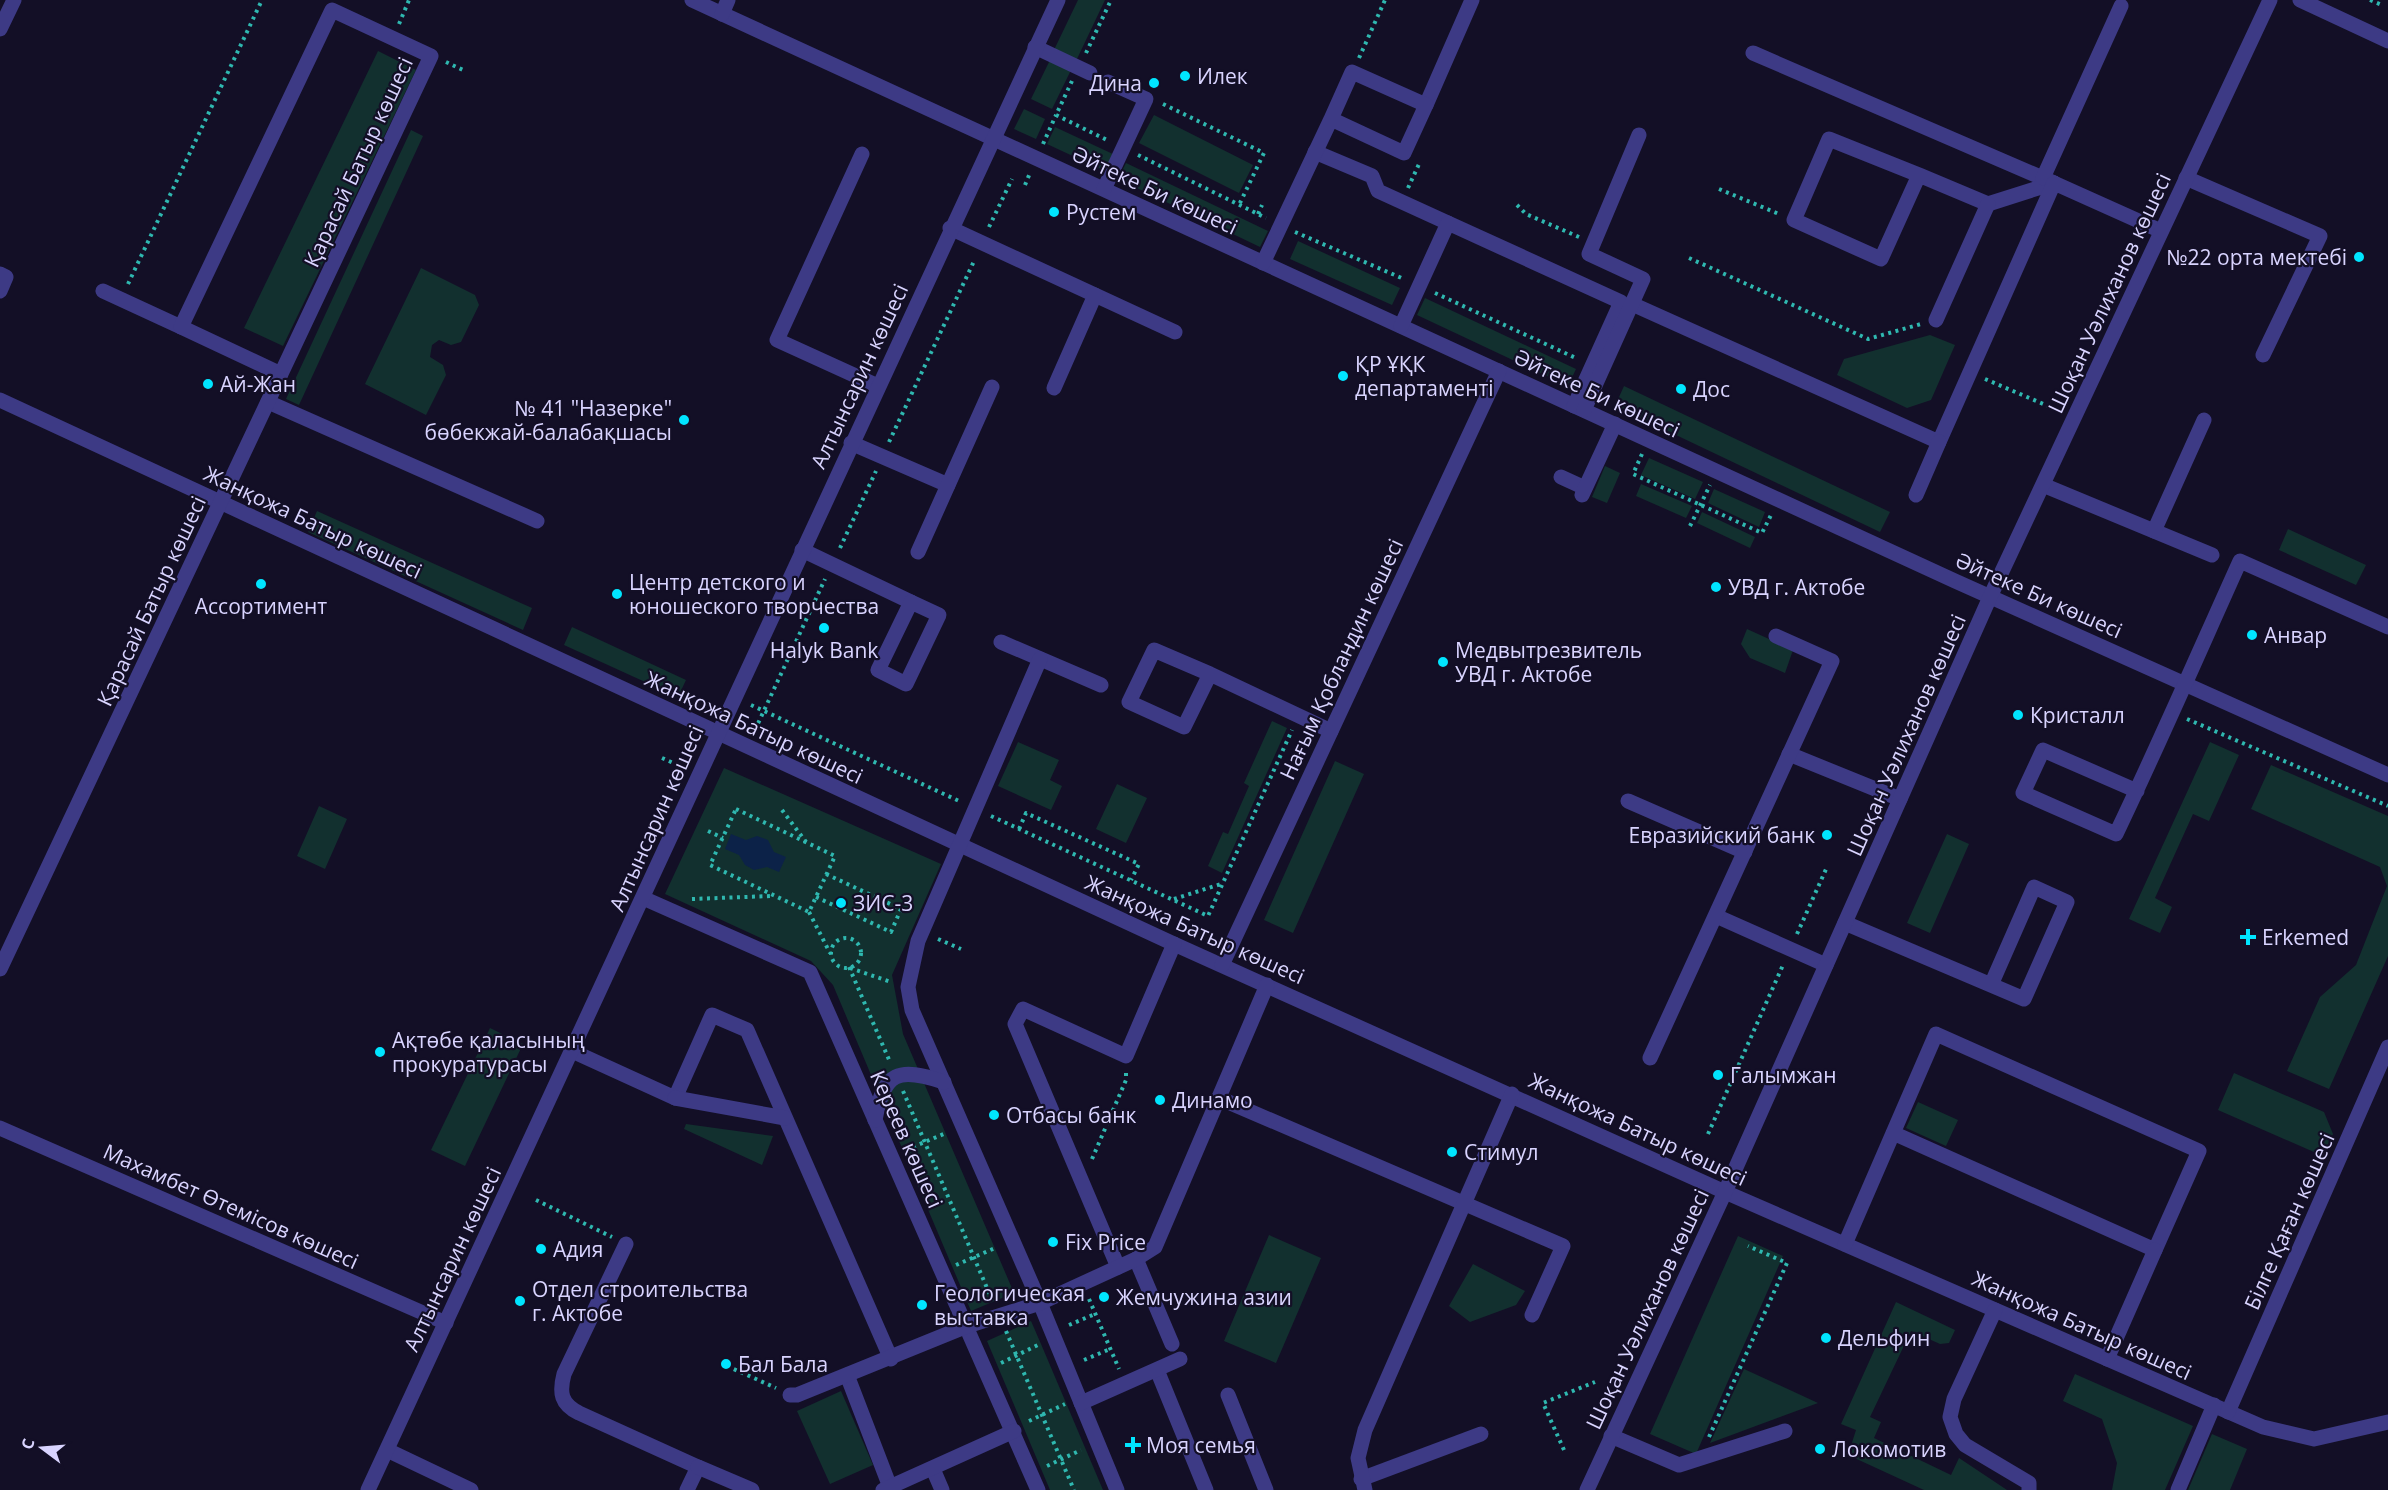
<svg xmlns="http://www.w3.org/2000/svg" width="2388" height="1490" font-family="'Open Sans',sans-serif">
<rect width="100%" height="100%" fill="#130f26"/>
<g fill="#12302f">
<polygon points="1078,0 1105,0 1076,61 1054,50"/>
<polygon points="378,51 416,70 283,346 244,328"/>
<polygon points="1050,60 1071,70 1052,109 1031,99"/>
<polygon points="1024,109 1045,119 1036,139 1014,129"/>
<polygon points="1154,115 1253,165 1239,193 1139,143"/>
<polygon points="1055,127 1115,155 1107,172 1047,144"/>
<polygon points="411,130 423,136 299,405 286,399"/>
<polygon points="1126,163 1268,231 1260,247 1118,179"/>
<polygon points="1298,241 1400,288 1392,305 1290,259"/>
<polygon points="421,268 475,295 479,305 461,342 451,345 439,340 432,345 430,357 443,365 446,375 426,415 365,384"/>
<polygon points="1425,298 1576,369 1568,386 1417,315"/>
<polygon points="1930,335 1955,345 1931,400 1907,408 1837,375 1844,359"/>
<polygon points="1624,386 1890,512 1880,532 1615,406"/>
<polygon points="1649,458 1703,482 1695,499 1641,475"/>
<polygon points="1605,466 1620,473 1607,503 1592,497"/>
<polygon points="1641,484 1692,506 1686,518 1636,496"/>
<polygon points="1714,489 1765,512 1759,527 1708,503"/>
<polygon points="317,511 532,608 523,630 308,532"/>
<polygon points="1702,512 1755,537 1750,548 1697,523"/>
<polygon points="2288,529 2366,565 2356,585 2279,550"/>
<polygon points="572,627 686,680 678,697 564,645"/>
<polygon points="1747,629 1793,650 1785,673 1750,658 1741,644"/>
<polygon points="1272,721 1287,728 1222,873 1208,866 1223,832 1228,834 1249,786 1244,783"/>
<polygon points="1018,742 1059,760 1050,780 1062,786 1051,810 998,786"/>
<polygon points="2210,742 2239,755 2209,821 2193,814 2155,898 2172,907 2160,933 2129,919"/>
<polygon points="1335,761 1364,774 1293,933 1264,920"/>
<polygon points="2271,765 2388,816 2388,956 2329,1089 2287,1071 2320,997 2356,965 2387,886 2380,867 2251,809"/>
<polygon points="724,768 941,864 892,975 903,1034 1014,1293 971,1311 833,985 811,961 665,894"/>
<polygon points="1117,784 1147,798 1126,843 1096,829"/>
<polygon points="319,806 347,819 325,869 297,856"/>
<polygon points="1947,834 1969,844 1930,933 1907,923"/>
<polygon points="490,1028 523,1044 465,1166 431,1150"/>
<polygon points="2234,1073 2324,1112 2333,1134 2323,1156 2218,1110"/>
<polygon points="1918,1102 1958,1120 1946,1146 1906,1128"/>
<polygon points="686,1124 773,1136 762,1165 684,1129"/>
<polygon points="1269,1235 1321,1258 1276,1363 1224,1341"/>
<polygon points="1738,1236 1783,1256 1696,1454 1650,1434"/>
<polygon points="1473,1264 1525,1291 1516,1305 1470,1322 1449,1306"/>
<polygon points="1896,1302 1955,1330 1949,1343 1940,1344 1911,1331 1870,1417 1881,1422 1874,1438 1951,1475 1959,1458 2007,1490 1924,1490 1848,1455 1856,1430 1841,1424"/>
<polygon points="1031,1321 1041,1344 1103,1490 1050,1490 987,1341"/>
<polygon points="1744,1369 1818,1403 1710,1443"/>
<polygon points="2075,1374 2193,1426 2165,1490 2112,1490 2117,1463 2102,1419 2063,1401"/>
<polygon points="841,1391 873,1465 830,1484 797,1411"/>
<polygon points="2212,1434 2247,1449 2230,1490 2188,1490"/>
</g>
<polygon fill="#0c2248" points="731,834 746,840 757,836 768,840 774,852 786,857 779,872 767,867 754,870 745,865 739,855 725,849"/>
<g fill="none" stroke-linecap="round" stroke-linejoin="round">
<g stroke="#2fb8b0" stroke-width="4" stroke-dasharray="3 4.5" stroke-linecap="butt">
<polyline points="2370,0 2382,5"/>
<polyline points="399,24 409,0"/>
<polyline points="1086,53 1111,0"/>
<polyline points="1359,58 1385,0"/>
<polyline points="446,62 463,70"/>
<polyline points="1072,81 1056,115 1107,140"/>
<polyline points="1163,104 1264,153 1239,205"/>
<polyline points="1043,144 1056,115"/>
<polyline points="1138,155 1266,218"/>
<polyline points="1025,185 1030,173"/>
<polyline points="1408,188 1419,164"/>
<polyline points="1719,189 1779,214"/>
<polyline points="1517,205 1526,214 1579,237"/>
<polyline points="1258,214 1262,205"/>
<polyline points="989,227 1012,179"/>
<polyline points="1295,232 1404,279"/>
<polyline points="1689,258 1868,339 1921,324"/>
<polyline points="128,284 262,0"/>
<polyline points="1435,293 1578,359"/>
<polyline points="1985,379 2048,406"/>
<polyline points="889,442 975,259"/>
<polyline points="1642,454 1633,474 1762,533 1771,515"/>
<polyline points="1690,526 1710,485"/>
<polyline points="840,548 876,471"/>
<polyline points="751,705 959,801"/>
<polyline points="2187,719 2388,806"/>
<polyline points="755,730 825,579"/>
<polyline points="662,758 678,765"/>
<polygon points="736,809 835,856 809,912 710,865"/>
<polyline points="782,810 806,842"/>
<polyline points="991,816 1208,916 1292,730"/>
<polyline points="1019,829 1026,813 1139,864 1131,880"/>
<polyline points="708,831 723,838"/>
<polyline points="816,897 891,932 901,909 826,874"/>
<polyline points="692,899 771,896"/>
<polyline points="1174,899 1221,884"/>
<polyline points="809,912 830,953"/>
<polyline points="1797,934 1827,867"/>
<circle cx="846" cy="953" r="15"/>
<polyline points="938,939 961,949"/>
<polyline points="849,967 890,1062"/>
<polyline points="850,968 891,982"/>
<polyline points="903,1091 993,1302"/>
<polyline points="1708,1134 1783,965"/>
<polyline points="906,1150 946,1133"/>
<polyline points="1092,1159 1126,1080 1126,1071"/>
<polyline points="536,1200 612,1237"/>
<polyline points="956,1265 995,1248"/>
<polyline points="1089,1299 1119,1369"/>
<polyline points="1069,1325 1095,1314"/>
<polyline points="1006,1331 1074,1490"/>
<polyline points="1084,1360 1110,1349"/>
<polyline points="1001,1363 1040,1344"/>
<polyline points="727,1366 776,1388"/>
<polyline points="1029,1421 1065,1404"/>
<polyline points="1709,1437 1787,1263 1748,1246"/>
<polyline points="1564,1450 1543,1403 1595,1382"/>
<polyline points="1047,1466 1081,1450"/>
</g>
<g stroke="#3d3a85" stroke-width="15">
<polyline points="692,0 1955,581 2388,775"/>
<polyline points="2300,0 2388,41"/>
<polyline points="722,14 728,0"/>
<polyline points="0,29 14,0"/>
<polyline points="1035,47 1090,73"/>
<polyline points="1753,53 2054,183"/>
<polyline points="1426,105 1472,0"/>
<polyline points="1315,152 1372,176 1378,191 1448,223"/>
<polyline points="862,154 777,340 878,386"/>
<polyline points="1919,175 1829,139 1794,220 1881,259 1919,175 1988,204 2054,183"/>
<polyline points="2043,178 2121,6"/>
<polyline points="2186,178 2320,236 2263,355"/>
<polyline points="1104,189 1146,99 1108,82"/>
<polyline points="950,228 1175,332"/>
<polyline points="1263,263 1331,119 1404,153 1426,105 1352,72 1331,119"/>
<polyline points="0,274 6,277 0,291"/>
<polyline points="103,291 181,327"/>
<polyline points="1632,304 1939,442 2054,183 2161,231"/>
<polyline points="1936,320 1988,204"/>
<polyline points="1401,326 1448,223 1621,302 1574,406"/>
<polyline points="1054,388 1095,295"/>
<polyline points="0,400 1174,944 1725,1192 2263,1427 2314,1439 2388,1422"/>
<polyline points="268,402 537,521"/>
<polyline points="1584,410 1643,279 1589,254 1639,135"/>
<polyline points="851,443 948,485"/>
<polyline points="1561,477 1585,488"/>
<polyline points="2043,485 2212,555"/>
<polyline points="1582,495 1615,424"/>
<polyline points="1916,495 1939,442"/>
<polyline points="2154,531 2204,420"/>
<polyline points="802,550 911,602"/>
<polyline points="918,552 992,387"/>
<polygon points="911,602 939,615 906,684 878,670"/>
<polyline points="1001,642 1101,685"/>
<polyline points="1040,659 918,941 908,987 912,1010 1040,1303 1117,1490"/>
<polyline points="1210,674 1154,650 1129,702 1184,727 1210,674 1331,731"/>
<polyline points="1789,754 1900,799"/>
<path d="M2137 791 2043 750 2023 793 2116 834C2159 744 2199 652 2240 561L2388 627"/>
<polyline points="1628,801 1745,852"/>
<polyline points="643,898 810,972 1038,1490"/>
<polyline points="1716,916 1826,965"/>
<polyline points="1845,923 2024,999 2067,902 2034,887 1991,985"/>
<polyline points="1222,965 1499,371"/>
<polyline points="0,969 431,56 332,10 181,327 281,374"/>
<polyline points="572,1051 675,1098 712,1015 747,1030 891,1359"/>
<polyline points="1650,1058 1832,661 1776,636"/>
<polyline points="675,1098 785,1118"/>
<polyline points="1219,1098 1563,1246 1532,1315"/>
<path d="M875 1120C884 1071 898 1067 944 1082"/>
<polyline points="0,1128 446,1323"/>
<path d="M626 1244 564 1374C559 1393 561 1404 579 1413L698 1467 687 1490"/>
<polyline points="1845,1244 1936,1034 2199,1151 2155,1250 1893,1133"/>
<polyline points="1136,1259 1172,1344"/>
<polyline points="1118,1267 1015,1024 1023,1009 1126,1056 1174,944"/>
<polyline points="1995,1310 1954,1399 1950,1417 1956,1434 1965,1445 2029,1483 2029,1490"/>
<polyline points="2107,1359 2155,1250"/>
<polyline points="1157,1370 1206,1490"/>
<polyline points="847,1375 890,1487"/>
<polyline points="790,1395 797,1395 967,1326 1040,1303 1136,1259 1155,1247 1267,985"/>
<polyline points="1228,1395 1266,1490"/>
<polyline points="1081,1403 1180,1359"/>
<polyline points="2228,1412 2388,1047"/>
<polyline points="1611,1436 1679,1465 1785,1431"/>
<polyline points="387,1450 471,1490"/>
<polyline points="698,1467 752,1490"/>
<polyline points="933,1469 942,1490"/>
<polyline points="1361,1479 1481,1434"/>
<polyline points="368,1490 1058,0"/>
<polyline points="883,1490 1014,1431"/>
<polyline points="1365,1490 1358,1458 1365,1430 1512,1094"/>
<polyline points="1587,1490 1725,1192 1990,597 2270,0"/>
<polyline points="2178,1490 2214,1405"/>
</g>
</g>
<g fill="#00e5ff" stroke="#130f26" stroke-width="2">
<circle cx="1185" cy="76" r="6"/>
<circle cx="1154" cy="83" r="6"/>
<circle cx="1054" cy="212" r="6"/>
<circle cx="2359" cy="257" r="6"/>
<circle cx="1343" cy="376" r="6"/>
<circle cx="208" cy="384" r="6"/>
<circle cx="1681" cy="389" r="6"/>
<circle cx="684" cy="420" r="6"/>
<circle cx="261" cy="584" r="6"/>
<circle cx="1716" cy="587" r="6"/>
<circle cx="617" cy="594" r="6"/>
<circle cx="824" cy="628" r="6"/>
<circle cx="2252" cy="635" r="6"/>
<circle cx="1443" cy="662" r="6"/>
<circle cx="2018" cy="715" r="6"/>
<circle cx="1827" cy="835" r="6"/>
<circle cx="841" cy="903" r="6"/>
<path d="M2245 928h6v6h6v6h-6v6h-6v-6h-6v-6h6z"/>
<circle cx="380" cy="1052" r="6"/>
<circle cx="1718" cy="1075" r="6"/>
<circle cx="1160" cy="1100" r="6"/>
<circle cx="994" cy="1115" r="6"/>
<circle cx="1452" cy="1152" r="6"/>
<circle cx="1053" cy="1242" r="6"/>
<circle cx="541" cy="1249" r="6"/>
<circle cx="1104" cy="1297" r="6"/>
<circle cx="520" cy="1301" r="6"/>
<circle cx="922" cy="1305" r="6"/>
<circle cx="1826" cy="1338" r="6"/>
<circle cx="726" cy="1364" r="6"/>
<path d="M1130 1436h6v6h6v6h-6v6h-6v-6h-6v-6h6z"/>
<circle cx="1820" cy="1449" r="6"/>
</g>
<g text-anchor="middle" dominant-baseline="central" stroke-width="4.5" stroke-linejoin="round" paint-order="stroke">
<g font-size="21" fill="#d9d4ff" stroke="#130f26" text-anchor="start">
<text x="1197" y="76">Илек</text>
<text x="1142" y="83" text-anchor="end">Дина</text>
<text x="1066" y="212">Рустем</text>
<text x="2347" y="257" text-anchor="end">№22 орта мектебі</text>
<text x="1355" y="364">ҚР ҰҚК<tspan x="1355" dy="24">департаменті</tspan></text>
<text x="220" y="384">Ай-Жан</text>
<text x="1693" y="389">Дос</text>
<text x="672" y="408" text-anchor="end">№ 41 "Назерке"<tspan x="672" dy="24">бөбекжай-балабақшасы</tspan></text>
<text x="629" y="582">Центр детского и<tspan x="629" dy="24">юношеского творчества</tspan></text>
<text x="1728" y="587">УВД г. Актобе</text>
<text x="261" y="606" text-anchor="middle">Ассортимент</text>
<text x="2264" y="635">Анвар</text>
<text x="824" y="650" text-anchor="middle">Halyk Bank</text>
<text x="1455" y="650">Медвытрезвитель<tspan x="1455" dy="24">УВД г. Актобе</tspan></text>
<text x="2030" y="715">Кристалл</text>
<text x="1815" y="835" text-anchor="end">Евразийский банк</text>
<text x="853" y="903">ЗИС-3</text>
<text x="2262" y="937">Erkemed</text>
<text x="392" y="1040">Ақтөбе қаласының<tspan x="392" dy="24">прокуратурасы</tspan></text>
<text x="1730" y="1075">Галымжан</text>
<text x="1172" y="1100">Динамо</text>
<text x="1006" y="1115">Отбасы банк</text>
<text x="1464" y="1152">Стимул</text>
<text x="1065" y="1242">Fix Price</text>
<text x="553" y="1249">Адия</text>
<text x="532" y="1289">Отдел строительства<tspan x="532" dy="24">г. Актобе</tspan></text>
<text x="934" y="1293">Геологическая<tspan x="934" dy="24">выставка</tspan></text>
<text x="1116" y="1297">Жемчужина азии</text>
<text x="1838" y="1338">Дельфин</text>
<text x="738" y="1364">Бал Бала</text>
<text x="1146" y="1445">Моя семья</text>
<text x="1832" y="1449">Локомотив</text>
</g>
<g font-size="21" fill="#d9d4ff" stroke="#130f26">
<text transform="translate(358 162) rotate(-65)">Қарасай Батыр көшесі</text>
<text transform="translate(1155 190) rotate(25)">Әйтеке Би көшесі</text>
<text transform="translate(2109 293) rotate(-65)">Шоқан Уәлиханов көшесі</text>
<text transform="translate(859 376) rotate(-65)">Алтынсарин көшесі</text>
<text transform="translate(1597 393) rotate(25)">Әйтеке Би көшесі</text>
<text transform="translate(313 522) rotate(25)">Жанқожа Батыр көшесі</text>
<text transform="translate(2039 595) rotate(24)">Әйтеке Би көшесі</text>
<text transform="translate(151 601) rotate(-65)">Қарасай Батыр көшесі</text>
<text transform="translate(1341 659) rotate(-65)">Нағым Қобландин көшесі</text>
<text transform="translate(754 727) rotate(25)">Жанқожа Батыр көшесі</text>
<text transform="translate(1906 735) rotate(-66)">Шоқан Уәлиханов көшесі</text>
<text transform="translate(656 818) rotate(-66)">Алтынсарин көшесі</text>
<text transform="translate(1195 929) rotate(24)">Жанқожа Батыр көшесі</text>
<text transform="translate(1638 1129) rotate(25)">Жанқожа Батыр көшесі</text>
<text transform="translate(907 1139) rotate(66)">Кереев көшесі</text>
<text transform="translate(231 1206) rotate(24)">Махамбет Өтемісов көшесі</text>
<text transform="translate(2289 1221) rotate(-66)">Білге Қаған көшесі</text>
<text transform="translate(452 1259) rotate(-65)">Алтынсарин көшесі</text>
<text transform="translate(1647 1309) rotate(-65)">Шоқан Уәлиханов көшесі</text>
<text transform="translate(2082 1325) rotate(24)">Жанқожа Батыр көшесі</text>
</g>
</g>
<g transform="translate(42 1448) rotate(286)" stroke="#130f26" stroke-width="4.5" paint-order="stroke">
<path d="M0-4.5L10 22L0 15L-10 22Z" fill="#d9d4ff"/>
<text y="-9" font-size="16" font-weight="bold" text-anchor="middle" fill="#d9d4ff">С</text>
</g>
</svg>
